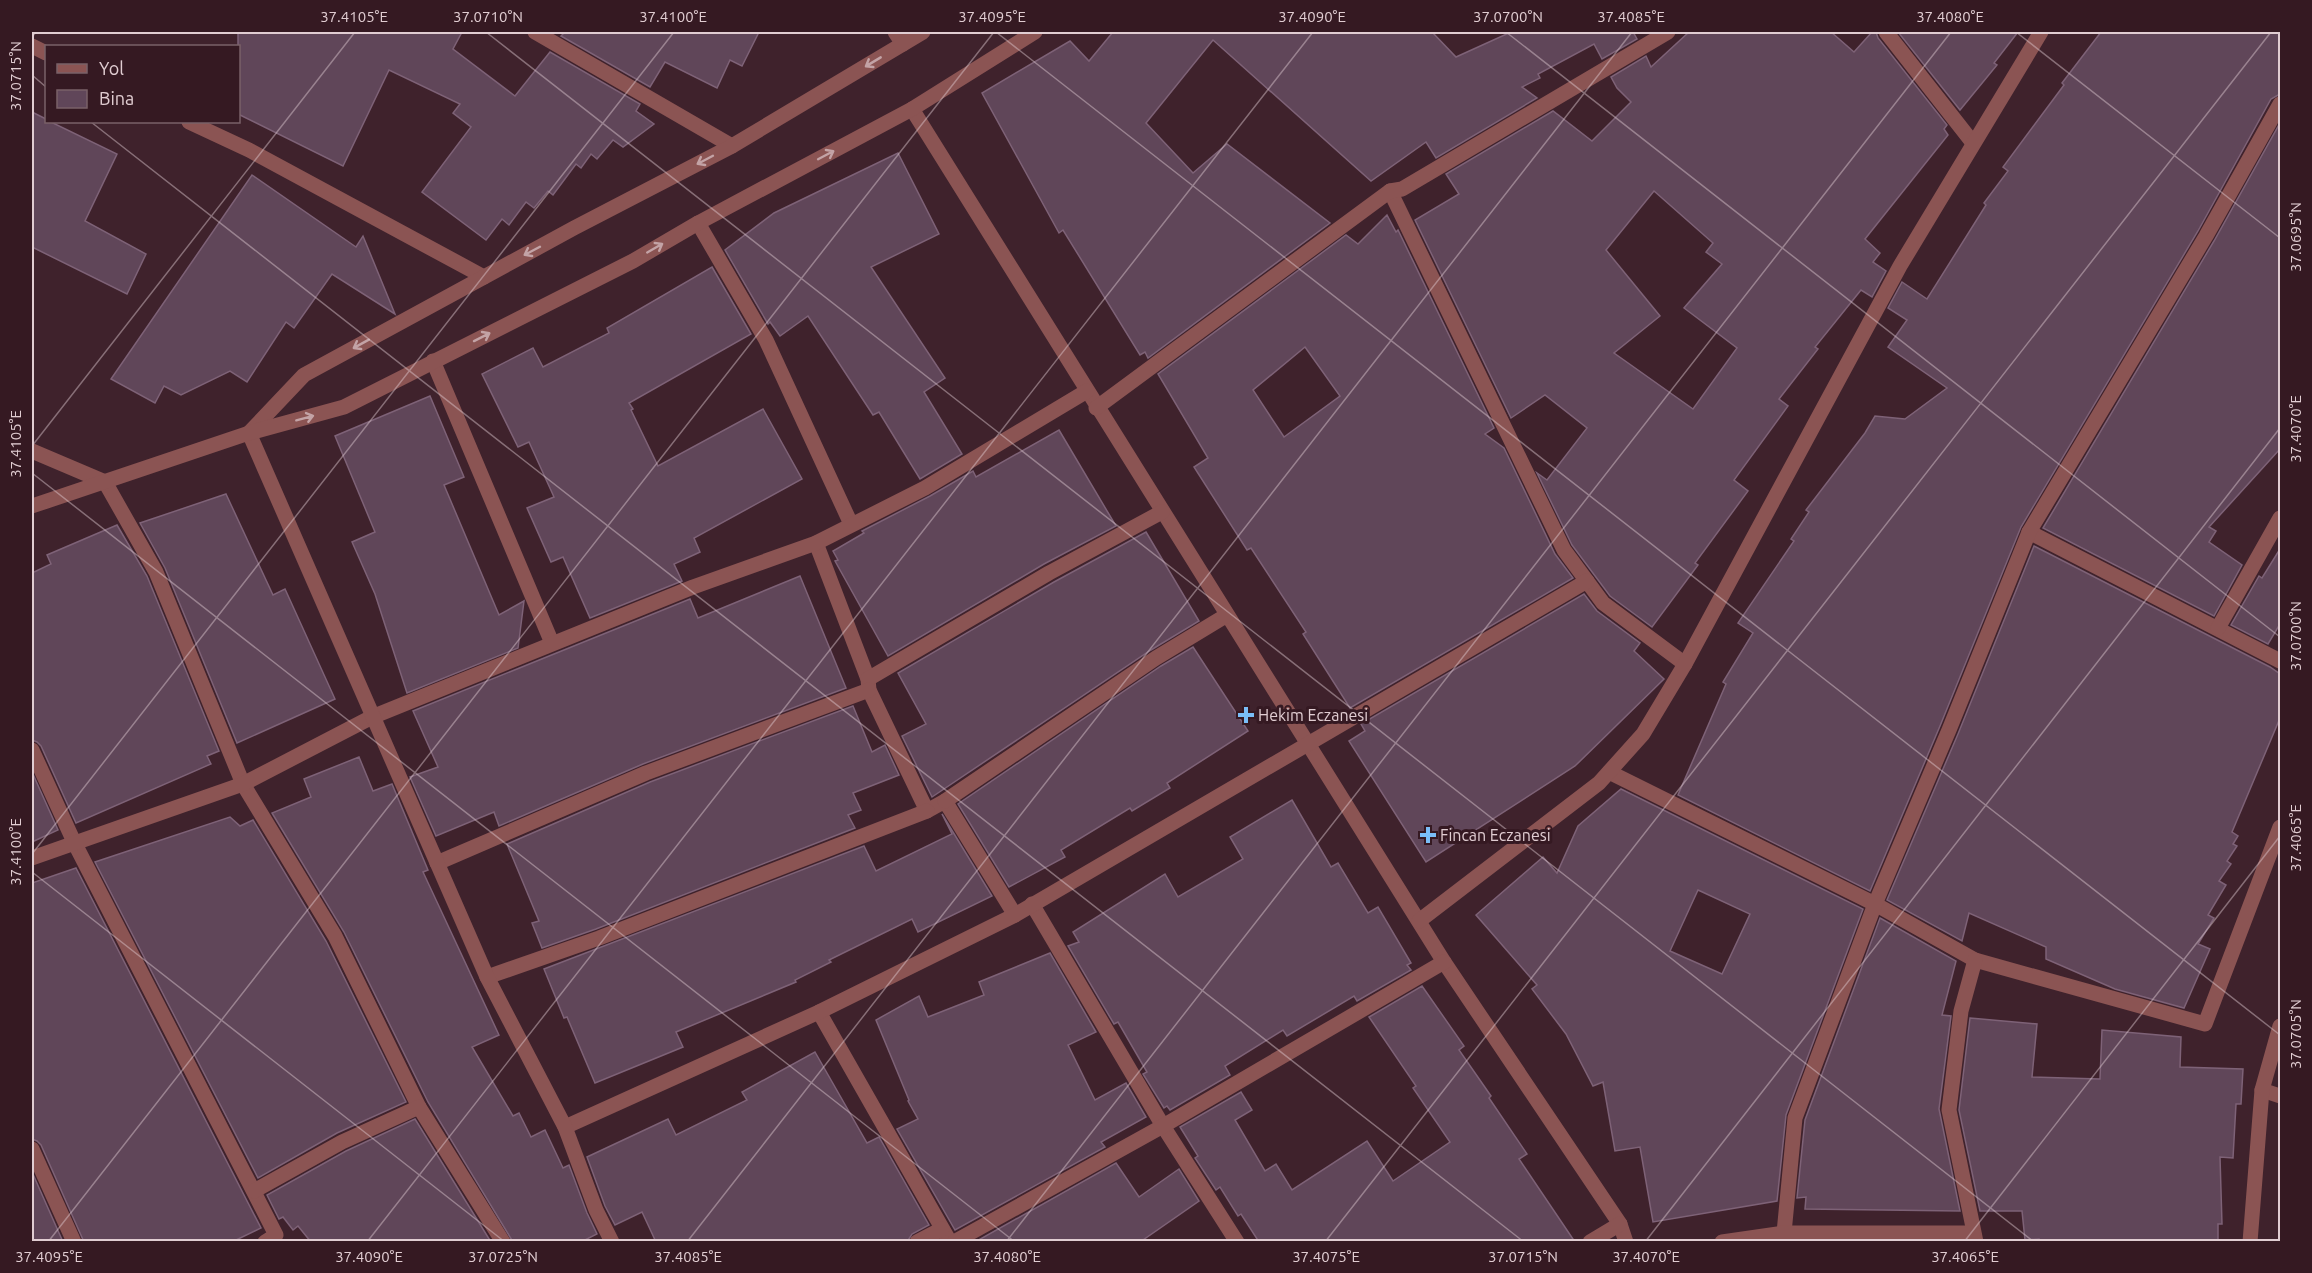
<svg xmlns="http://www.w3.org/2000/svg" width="2312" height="1273" font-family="Ubuntu,sans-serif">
<rect width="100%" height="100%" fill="#3f222c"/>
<g fill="#604659" stroke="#7e6277" stroke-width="1.5" fill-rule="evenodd">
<polygon points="238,32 462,32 453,49 515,96 550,52 640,104 636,111 654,124 623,147 613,140 597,159 591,154 581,168 576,164 553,195 548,191 534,208 526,202 509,225 502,219 486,240 422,192 471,127 453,113 460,104 389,70 343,166 238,114"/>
<polygon points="565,32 759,32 742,66 730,60 717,88 665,62 650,87 561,36"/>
<polygon points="1113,32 1432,32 1456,57 1511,32 1633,32 1637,39 1602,59 1594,44 1538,74 1540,78 1522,87 1537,98 1436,158 1426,142 1371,181 1213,40 1146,123 1193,173 1227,144 1330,223 1148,358 1145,352 1140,355 1063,230 1059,233 982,93 1070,41 1089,61"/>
<path d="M1689 32H1831L1854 52 1872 32H1876L1878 38 1947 125 1944 129 1948 135 1865 239 1880 253 1873 262 1886 271 1872 297 1861 290 1815 347 1818 349 1779 399 1788 406 1734 480 1748 491 1695 563 1698 565 1652 627 1610 596 1572 545 1537 473 1547 480 1587 428 1545 395 1511 418 1415 220 1459 194 1446 174 1553 111 1592 141 1631 102 1617 88 1611 77 1646 56 1651 67ZM1654 191 1713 243 1706 252 1722 264 1684 308 1737 348 1693 409 1614 353 1660 316 1606 250Z"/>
<polygon points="1898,32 2018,32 1994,63 1997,65 1960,110"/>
<polygon points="2101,32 2280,32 2280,94 2271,99 2198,231 2021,527 1940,726 1870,891 1678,795 1726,684 1723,682 1753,633 1738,623 1794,541 1791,539 1809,512 1806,510 1865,433 1875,416 1905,419 1947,388 1888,347 1907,320 1888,308 1902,282 1927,299 1986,205 1984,203 2008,171 2003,167 2064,85 2062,83"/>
<polygon points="32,112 46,119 46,122 51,122 117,154 85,221 146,254 127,294 32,247"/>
<polygon points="2280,123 2280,449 2209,527 2216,531 2209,542 2242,565 2214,616 2043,528 2214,241"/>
<polygon points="898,153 939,234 871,267 945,378 924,392 962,454 920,479 879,412 873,415 808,316 780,336 770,322 768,324 725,250 774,213"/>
<polygon points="252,175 356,247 363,236 395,314 332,274 294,328 286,322 247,382 230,371 181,395 164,386 155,403 111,379"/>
<path d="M1387 215 1396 232 1398 230 1494 428 1485 434 1504 448 1555 554 1573 578 1350 708 1303 634 1306 632 1251 548 1247 550 1194 467 1208 458 1158 374 1346 235 1358 244ZM1305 347 1340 396 1284 437 1253 390Z"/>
<polygon points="712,267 751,334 629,403 633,409 631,410 658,466 763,409 802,479 694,538 700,552 674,564 682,581 590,618 563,557 551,562 527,508 554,497 529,442 518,447 482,374 533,348 543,367 609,333 607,328"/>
<polygon points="430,396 464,477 444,485 499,615 524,601 518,648 407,693 375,594 352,542 375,532 335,436"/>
<polygon points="1059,430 1116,526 1044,564 888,656 835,561 838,560 833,551 864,533 862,531 930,496 973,471 976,477"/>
<polygon points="226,494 273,595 285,589 335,699 237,743 165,568 140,523"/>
<polygon points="117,525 147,576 219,751 207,756 211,764 76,823 41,746 37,742 32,740 32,573 51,564 47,555"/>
<polygon points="1146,532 1199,621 1151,650 932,797 902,736 926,724 898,673 1054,582"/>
<polygon points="2034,546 2270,667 2280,674 2280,718 2232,832 2238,836 2233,844 2237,846 2227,861 2231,864 2219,881 2226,885 2208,915 2214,918 2198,944 2210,949 2184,1008 2115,989 2046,959 2046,947 1969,913 1962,941 1887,900 1958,734"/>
<polygon points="2280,549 2280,624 2268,644 2231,625 2259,576 2262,578"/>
<polygon points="800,576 846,688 643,764 499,826 494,812 436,836 410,777 438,767 413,711 690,599 698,618"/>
<polygon points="1584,594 1597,611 1640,643 1634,651 1664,679 1575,766 1426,862 1349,741 1365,731 1361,724"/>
<polygon points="1193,647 1248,731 1167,783 1170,788 1132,811 1130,808 1061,850 1065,857 1009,887 958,804 1161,666"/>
<polygon points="853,706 872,752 885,745 899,775 853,793 861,810 848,815 855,828 596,929 542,948 532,923 539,921 507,844 650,782"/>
<polygon points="359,757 373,791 392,784 428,870 423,872 499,1035 472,1047 513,1116 519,1113 531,1137 545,1130 563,1168 569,1165 587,1213 597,1234 581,1242 513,1242 428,1102 344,932 272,813 311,797 304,779"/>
<polygon points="32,772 58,830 32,842"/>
<path d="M1621 789 1863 909 1786 1115 1777 1201 1653 1222 1640 1147 1615 1151 1603 1082 1593 1086 1566 1034 1532 989 1537 985 1476 915 1543 857 1557 873 1578 826ZM1698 890 1750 914 1722 974 1670 951Z"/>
<polygon points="1292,800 1331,867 1338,863 1368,913 1378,907 1411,963 1407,965 1411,970 1357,1001 1354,996 1287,1036 1283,1030 1225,1066 1230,1075 1170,1110 1167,1106 1164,1108 1143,1074 1147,1072 1118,1022 1114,1024 1068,946 1079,942 1073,932 1165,874 1178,897 1243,859 1230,837"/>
<polygon points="942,814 992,896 918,932 912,919 829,960 831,962 795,980 796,982 676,1032 683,1047 595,1083 567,1017 564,1018 544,969 864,846 876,871 952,834"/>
<polygon points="230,817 240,826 253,820 326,941 406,1102 337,1133 258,1178 95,862"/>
<polygon points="76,868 261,1228 232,1242 84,1242 41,1145 37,1141 32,1139 32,883"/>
<polygon points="1880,918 1956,961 1942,1015 1951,1016 1939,1109 1960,1211 1805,1209 1806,1197 1797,1198 1805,1120"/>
<polygon points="1050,953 1096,1032 1068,1045 1095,1100 1126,1083 1146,1117 1101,1142 1105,1147 955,1230 897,1129 918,1119 908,1101 909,1100 876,1020 919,996 928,1017 984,995 979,982"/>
<polygon points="1422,986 1464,1046 1459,1050 1491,1096 1489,1098 1527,1154 1519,1159 1575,1242 1259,1242 1241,1214 1238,1216 1220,1187 1216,1190 1195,1158 1198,1156 1180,1127 1241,1092 1252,1110 1235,1120 1265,1171 1276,1164 1292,1190 1367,1141 1393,1181 1450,1142 1413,1088 1416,1086 1369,1017"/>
<polygon points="1970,1018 2037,1024 2032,1077 2100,1079 2102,1030 2181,1037 2180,1067 2243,1069 2241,1104 2236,1104 2233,1158 2220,1157 2222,1224 2218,1224 2218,1242 2039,1242 2039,1239 2025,1240 2022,1211 1980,1211 1959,1110"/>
<polygon points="815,1052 867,1143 879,1137 929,1225 912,1234 907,1242 656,1242 642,1212 615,1225 605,1206 587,1157 668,1119 676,1135 747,1100 742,1092"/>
<polygon points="415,1119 491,1242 311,1242 298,1226 293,1230 283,1217 279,1219 267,1195 346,1151"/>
<polygon points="1116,1163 1139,1197 1179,1169 1199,1201 1140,1242 975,1242"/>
<polygon points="32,1172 63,1242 32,1242"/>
</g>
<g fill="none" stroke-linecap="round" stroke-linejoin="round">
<g stroke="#8b5453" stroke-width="15">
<polyline points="535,32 732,146"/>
<polyline points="895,32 903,44"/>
<polyline points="1886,32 1973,143"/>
<polyline points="32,46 46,53"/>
<polyline points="912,109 1444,962 1620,1224 1626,1242"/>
<polyline points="189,122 249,150 484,277"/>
<polyline points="1390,191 1564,550 1603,603 1685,664"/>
<polyline points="698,223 766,340 851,524"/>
<polyline points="433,361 552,643"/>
<polyline points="1096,408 1390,191 1402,189 1668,32"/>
<polyline points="32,451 105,482 156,572 243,784 335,936 419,1107"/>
<polyline points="2029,532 2280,661"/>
<polyline points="816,543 868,679 869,690 927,811 945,801 1015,915"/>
<polyline points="2218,628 2280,518"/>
<polyline points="868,679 1049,573 1162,512"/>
<polyline points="32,750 74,842 276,1235 265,1242"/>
<polyline points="1609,772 1875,904 1975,960 2205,1024 2280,827"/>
<polyline points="945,801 1156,658 1227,615"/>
<polyline points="32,858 243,784 372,717 693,587 816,543 925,488 1087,391"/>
<polyline points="437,863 646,773 869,690"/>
<polyline points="1032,904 1163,1126 1237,1242"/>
<polyline points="1419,921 1599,783 1643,734 1685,664 1900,266 2041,32"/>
<polyline points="1975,960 1961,1011 1949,1110 1976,1242"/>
<polyline points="487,977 599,938 927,811"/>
<polyline points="819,1012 950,1242"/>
<polyline points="2262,1090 2280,1096"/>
<polyline points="565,1127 819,1012 1015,915 1587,581"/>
<polyline points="32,1149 74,1242"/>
<polyline points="254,1191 342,1142 419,1107 503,1242"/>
<polyline points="1784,1233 1795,1118 1875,904 1949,730 2029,532 2206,236 2280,104"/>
<polyline points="917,1242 942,1229"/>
<polyline points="954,1242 1163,1126 1444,962"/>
<polyline points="1590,1242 1620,1224"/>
<polyline points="1722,1242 1784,1233 1973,1233"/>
<polyline points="2250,1242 2262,1090 2280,1026"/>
</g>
<g stroke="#8b5453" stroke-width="15">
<polyline points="249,433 487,977 565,1127 596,1210 612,1242"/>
<polyline points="249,433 304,375 574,228 732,146 923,32"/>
<polyline points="32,506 249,433 344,407 633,261 698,223 912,109 1035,32"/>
</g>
</g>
<defs><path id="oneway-shaft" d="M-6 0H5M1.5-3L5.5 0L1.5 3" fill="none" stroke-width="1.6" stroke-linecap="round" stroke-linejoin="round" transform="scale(1.5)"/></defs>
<g stroke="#c3a3a6">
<use href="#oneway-shaft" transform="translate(873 62) rotate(149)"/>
<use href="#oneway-shaft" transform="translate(826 155) rotate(-28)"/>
<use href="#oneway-shaft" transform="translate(705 160) rotate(152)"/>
<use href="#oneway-shaft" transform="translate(655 248) rotate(-30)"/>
<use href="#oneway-shaft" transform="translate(532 251) rotate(152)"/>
<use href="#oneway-shaft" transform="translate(482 337) rotate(-27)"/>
<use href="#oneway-shaft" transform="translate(361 344) rotate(151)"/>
<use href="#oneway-shaft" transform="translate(305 418) rotate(-15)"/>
</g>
<path fill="none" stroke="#e1cdd2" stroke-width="1.5" stroke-opacity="0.45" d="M486 32 2034 1242M996 32 2280 1035M1506 32 2280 637M2016 32 2280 238M32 37 36 32M32 75 46 87M91 122 1524 1242M32 446 355 32M32 473 1015 1242M32 854 674 32M32 872 505 1242M48 1242 994 32M367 1242 1313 32M687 1242 1632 32M1006 1242 1951 32M1325 1242 2271 32M1645 1242 2280 428M1964 1242 2280 836"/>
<g fill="#7abef8" stroke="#351922" stroke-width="2">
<path d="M1243 706h6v6h6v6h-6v6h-6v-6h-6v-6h6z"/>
<path d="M1425 826h6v6h6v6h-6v6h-6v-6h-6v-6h6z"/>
</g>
<g text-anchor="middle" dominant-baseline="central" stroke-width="6" stroke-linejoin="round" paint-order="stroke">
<g font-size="16" fill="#e1cdd2" stroke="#351922" text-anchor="start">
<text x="1258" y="715">Hekim Eczanesi</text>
<text x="1440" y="835">Fincan Eczanesi</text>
</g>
</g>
<rect width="2312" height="1273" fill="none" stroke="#351922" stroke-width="66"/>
<rect x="45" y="45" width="195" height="78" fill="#351922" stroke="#7a6168" stroke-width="1.5"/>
<rect x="57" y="64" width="30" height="9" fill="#8b5453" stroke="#7a6168" stroke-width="1.5"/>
<text x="99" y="75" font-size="18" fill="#e1cdd2">Yol</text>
<rect x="57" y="90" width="30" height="18" fill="#604659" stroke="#7a6168" stroke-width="1.5"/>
<text x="99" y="105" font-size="18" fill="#e1cdd2">Bina</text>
<rect x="33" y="33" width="2246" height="1207" fill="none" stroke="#e1cdd2" stroke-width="2"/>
<g font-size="15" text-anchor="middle" fill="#e1cdd2">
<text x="354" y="22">37.4105°E</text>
<text x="488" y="22">37.0710°N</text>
<text x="673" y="22">37.4100°E</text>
<text x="992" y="22">37.4095°E</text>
<text x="1312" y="22">37.4090°E</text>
<text x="1508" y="22">37.0700°N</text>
<text x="1631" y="22">37.4085°E</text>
<text x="1950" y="22">37.4080°E</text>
<text transform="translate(16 76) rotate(-90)" y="5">37.0715°N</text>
<text transform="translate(2296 237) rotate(-90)" y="5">37.0695°N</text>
<text transform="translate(2296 429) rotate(-90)" y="5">37.4070°E</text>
<text transform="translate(16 444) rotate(-90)" y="5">37.4105°E</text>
<text transform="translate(2296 636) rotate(-90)" y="5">37.0700°N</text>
<text transform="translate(2296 838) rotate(-90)" y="5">37.4065°E</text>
<text transform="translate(16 852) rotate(-90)" y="5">37.4100°E</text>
<text transform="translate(2296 1034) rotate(-90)" y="5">37.0705°N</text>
<text x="49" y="1262">37.4095°E</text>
<text x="369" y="1262">37.4090°E</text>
<text x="503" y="1262">37.0725°N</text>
<text x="688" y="1262">37.4085°E</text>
<text x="1007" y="1262">37.4080°E</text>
<text x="1326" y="1262">37.4075°E</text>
<text x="1523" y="1262">37.0715°N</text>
<text x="1646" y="1262">37.4070°E</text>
<text x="1965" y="1262">37.4065°E</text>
</g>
</svg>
